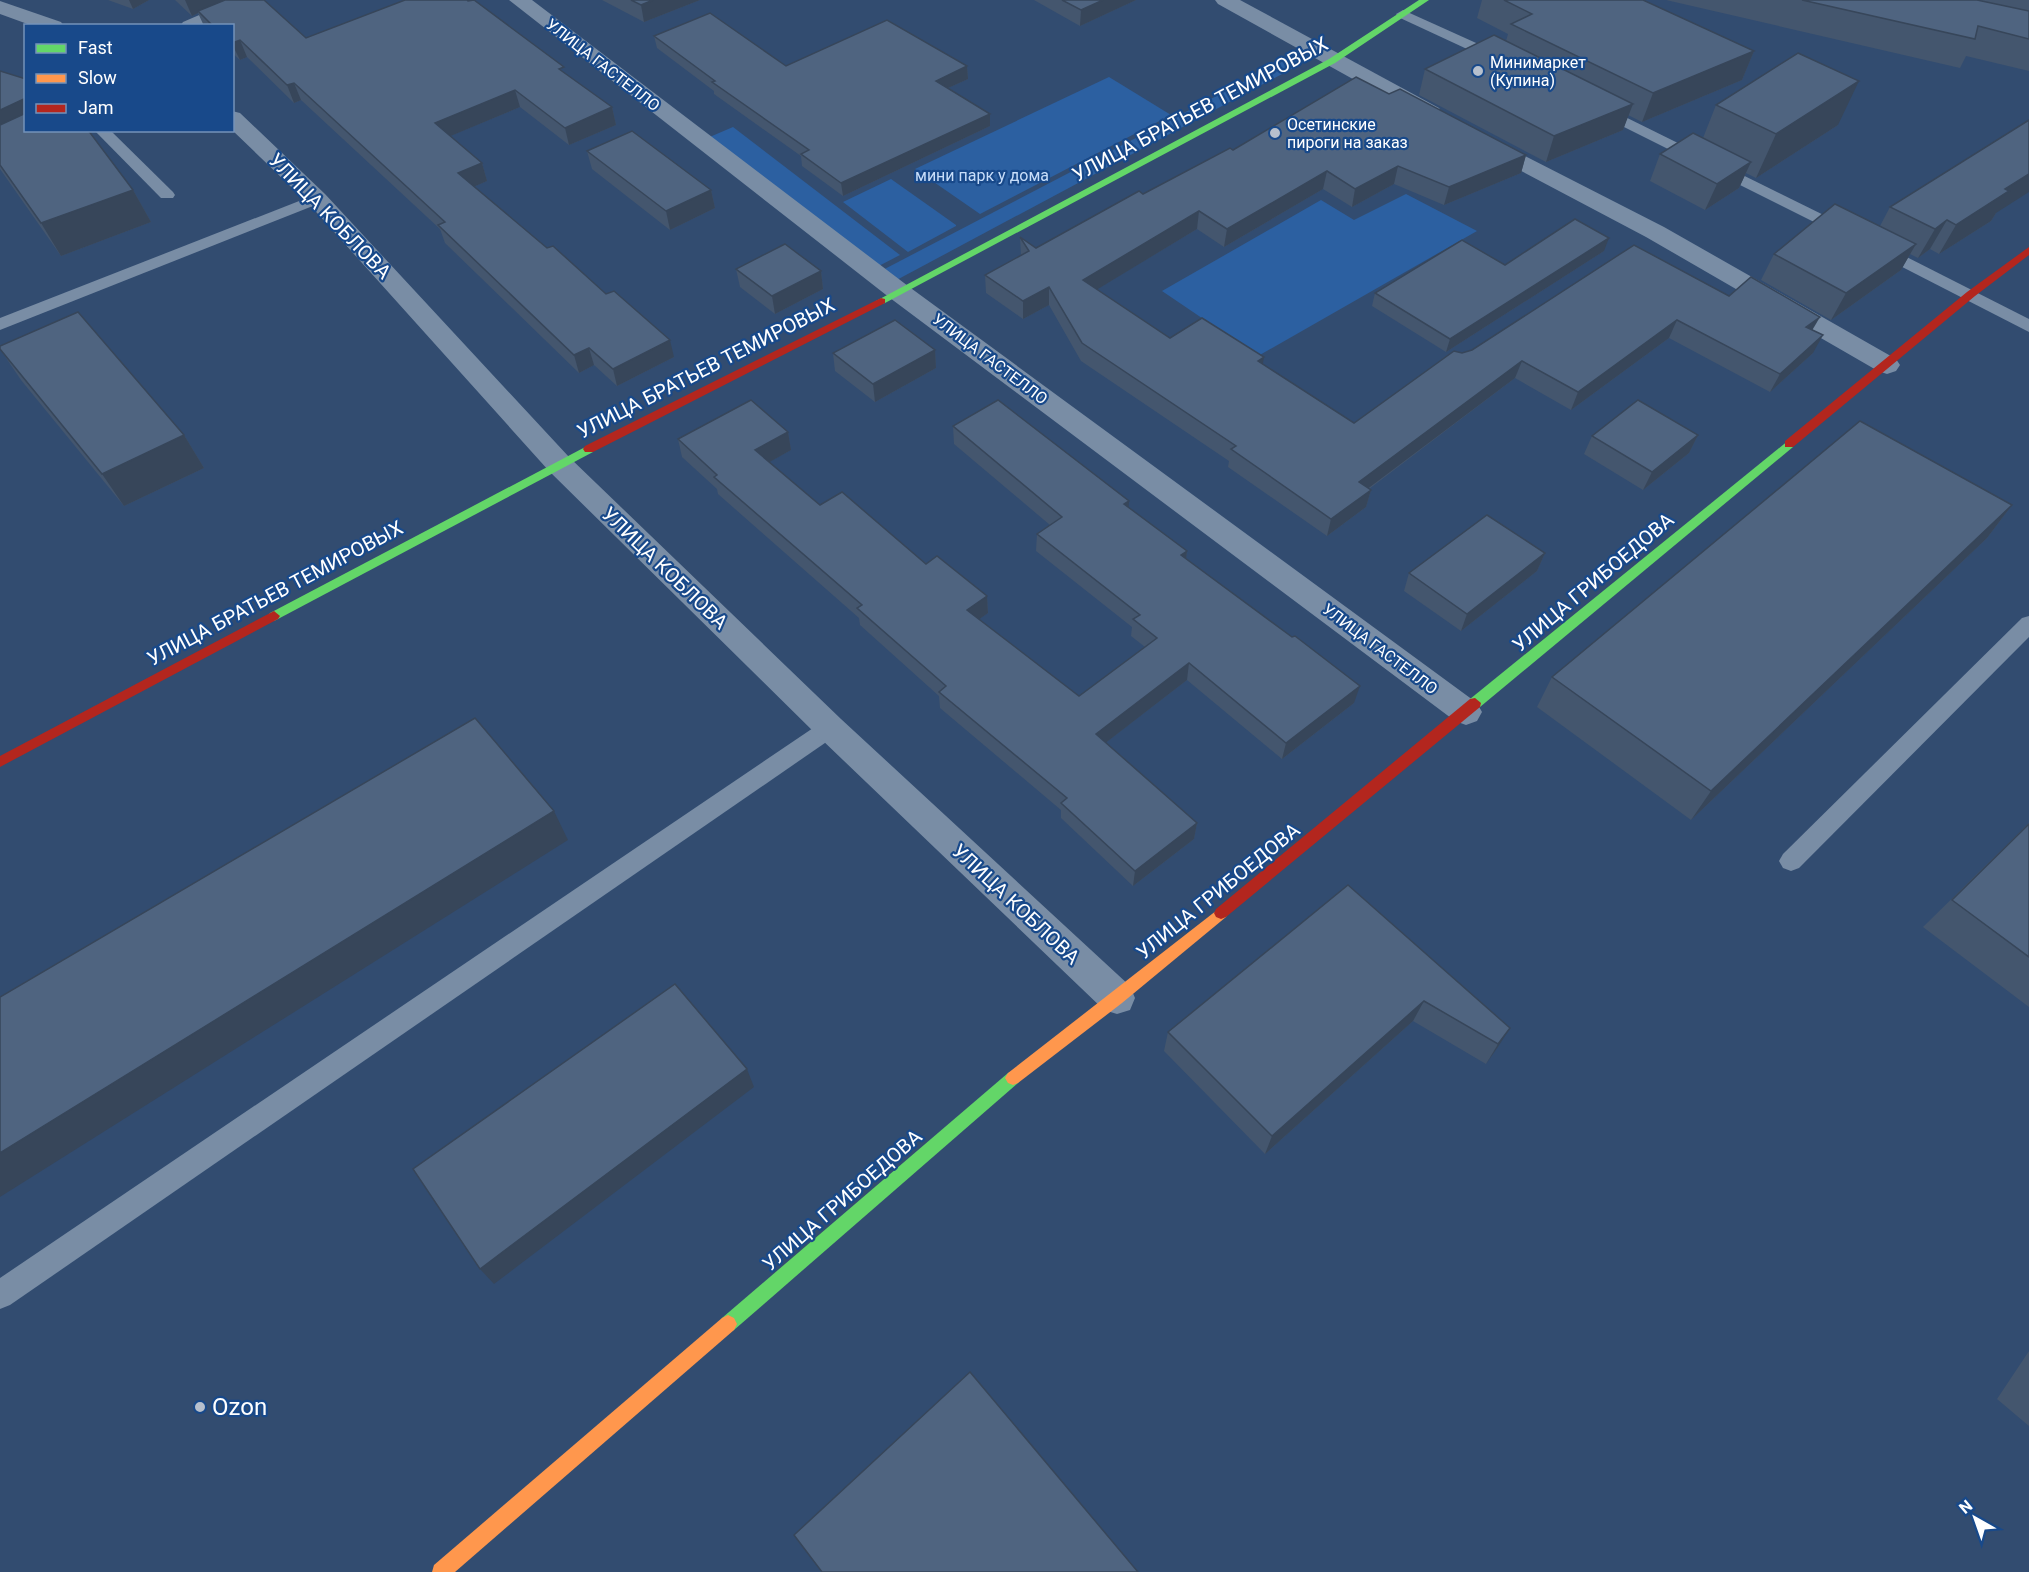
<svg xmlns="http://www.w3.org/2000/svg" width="2029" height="1572" font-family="Roboto,sans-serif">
<rect width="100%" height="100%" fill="#324c70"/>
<g fill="#2c60a1">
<polygon points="1299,53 1310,59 891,283 877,273"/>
<polygon points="1109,77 1171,115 980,214 915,169"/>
<polygon points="733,127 900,255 873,269 705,139"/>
<polygon points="891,179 956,225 956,226 908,252 843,202"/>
<polygon points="1406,194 1477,231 1258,356 1162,291 1321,200 1354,220"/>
</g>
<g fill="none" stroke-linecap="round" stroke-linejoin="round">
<g fill="#798da5" fill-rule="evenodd">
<polygon points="1403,10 1505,56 1507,59 1505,62 1495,62 1398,17 1396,14"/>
<polygon points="1599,104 1850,228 1852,231 1850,234 1838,234 1594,112 1591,109"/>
<polygon points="94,130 110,130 173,192 175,195 173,198 161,198"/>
<polygon points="317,194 325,199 323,202 0,330 0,318"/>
<polygon points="1879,243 2029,319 2029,332 1873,252 1871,248 1873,244"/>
<polygon points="2029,616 2029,637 1799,868 1791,871 1783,868 1779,861 1783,854 2022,618"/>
<polygon points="830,719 838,722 841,728 838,734 10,1305 0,1309 0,1278 822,722"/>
</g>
<g fill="#798da5" fill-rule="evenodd">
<polygon points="234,0 261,0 258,4 209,26 180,26 183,22"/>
<polygon points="509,0 532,0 908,286 1477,703 1482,712 1477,721 1466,725 1455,721 890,298"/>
<polygon points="1215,0 1240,0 1439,108 1442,113 1439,118 1423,118 1218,4"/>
<polygon points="0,1 61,22 64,26 33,26 0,14"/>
<polygon points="232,111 240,113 325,194 569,457 841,719 1130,986 1135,998 1130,1010 1117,1014 1104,1010 819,737 549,471 309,204 232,130"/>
<polygon points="1484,135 1664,227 1896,359 1900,365 1896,371 1887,374 1878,371 1646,237 1476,147 1473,142 1476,137"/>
</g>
<g fill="#63d668" fill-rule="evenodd">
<polygon points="1419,0 1429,0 1335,63 885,303 881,304 876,301 1329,59"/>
<polygon points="1789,440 1793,441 1793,447 1480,707 1470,707 1469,703 1470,699"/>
<polygon points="589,445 593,446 593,452 278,619 274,621 268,616 270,613"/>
<polygon points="1013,1071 1018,1073 1021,1078 1018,1083 734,1330 728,1333 722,1330 719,1324 722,1318 1008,1073"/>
</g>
<g fill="#ff974d" fill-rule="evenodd">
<polygon points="1221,907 1226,909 1228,913 1226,917 1122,1003 1018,1083 1013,1085 1008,1083 1005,1078 1008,1073"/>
<polygon points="728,1315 734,1318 737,1324 734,1330 455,1572 432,1572 434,1565 722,1318"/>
</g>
<g fill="#b3261e" fill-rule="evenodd">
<polygon points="2029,247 2029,255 1975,296 1793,447 1785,447 1785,441 1967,292"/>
<polygon points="881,298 885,299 885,303 593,452 585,452 583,449 585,446"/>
<polygon points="274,611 280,616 278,619 0,767 0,756"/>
<polygon points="1475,698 1481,703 1480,707 1226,917 1221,919 1216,917 1214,913 1216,909 1470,699"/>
</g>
</g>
<g fill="#44566e">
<polygon points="108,0 149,0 133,9"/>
<polygon points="175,0 264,0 306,38 565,74 612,107 616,125 569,145 520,107 450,136 482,163 487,181 473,187 674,357 617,386 594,365 579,373 445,243 440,229 301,100 294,103 247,57 240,60 232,53 232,26 204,26 198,13 192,16"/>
<polygon points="602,0 700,0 644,22"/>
<polygon points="1034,0 1136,0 1080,26"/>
<polygon points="1482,0 1643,0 1754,51 1742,80 1642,122 1628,115 1623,130 1546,162 1419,95 1425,69 1506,41 1508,34 1477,18"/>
<polygon points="1666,0 2029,0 2029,71 1966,56 1960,68"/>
<polygon points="654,36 786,66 967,66 968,79 948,88 990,126 843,196 802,166 801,156 714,94 714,91 657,48"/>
<polygon points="0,71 26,130 133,190 151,222 61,256 0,169"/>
<polygon points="1389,94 1526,155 1521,173 1444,205 1394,184 1352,207 1323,189 1224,247 1197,229 1097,289 1170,338 1263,365 1354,423 1462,353 1729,296 1813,330 1813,353 1770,392 1669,338 1571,410 1515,378 1369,489 1371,490 1366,507 1327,536 1228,467 1229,461 1081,361 1049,305 1023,319 986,293 985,275 1021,256 1020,237 1036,248 1233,150"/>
<polygon points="1716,105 1838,125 1756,178 1746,173 1739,188 1705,210 1650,181 1660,154 1703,138"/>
<polygon points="587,151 711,190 715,208 670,230 592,169"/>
<polygon points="1890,207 1996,213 1991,221 1939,254 1930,249 1918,258 1910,254 1901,270 1831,320 1761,280 1774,254 1880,226"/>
<polygon points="1604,251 1446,352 1372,306 1375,293"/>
<polygon points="736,269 821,271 823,289 775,314 740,287"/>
<polygon points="0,349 184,435 204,468 124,506 21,380"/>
<polygon points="935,350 936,368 875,402 835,371 833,353"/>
<polygon points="953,426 1129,508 1187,551 1186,558 1354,703 1282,759 1187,680 1105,743 1197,823 1194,839 1133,886 1061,818 1061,810 940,708 939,696 860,625 859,618 718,494 717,489 682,457 678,439 788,432 791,450 769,462 820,505 987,596 988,613 979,619 1079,696 1145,647 1131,636 1132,627 1036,551 1037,534 1050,525 954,444"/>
<polygon points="1698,435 1689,453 1643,490 1584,454 1592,436"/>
<polygon points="2012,505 1987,538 1691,820 1537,707 1552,677"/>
<polygon points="1545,553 1537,571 1461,631 1404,591 1409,573"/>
<polygon points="2029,823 2029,1007 1923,927"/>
<polygon points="1348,885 1510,1028 1486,1064 1413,1021 1265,1154 1164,1051 1168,1032"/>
<polygon points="2029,1351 2029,1426 1997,1399"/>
</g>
<g fill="#37465a">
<polygon points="129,0 149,0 133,9"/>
<polygon points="185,0 228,0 198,11 198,13 192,16"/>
<polygon points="653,0 700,0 644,22 641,5"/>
<polygon points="1103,0 1136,0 1080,26 1081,10"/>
<polygon points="240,40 247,57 240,60 232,44 232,43"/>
<polygon points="1754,51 1742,80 1642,122 1653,93"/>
<polygon points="967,66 968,79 937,93 936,81"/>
<polygon points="1859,81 1838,125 1756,178 1776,134"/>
<polygon points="294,83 301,100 294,103 287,85"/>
<polygon points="515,90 520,107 441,140 435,123"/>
<polygon points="26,98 26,130 0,152 0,110"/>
<polygon points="1633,104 1623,130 1546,162 1554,136"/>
<polygon points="612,107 616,125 569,145 565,128"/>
<polygon points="990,114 990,126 843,196 841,183"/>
<polygon points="1526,155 1521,173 1444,205 1449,187"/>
<polygon points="1751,162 1739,188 1705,210 1717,184"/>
<polygon points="482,163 487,181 464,191 458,173"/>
<polygon points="1398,166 1394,184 1352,207 1355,189"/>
<polygon points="1327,171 1323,189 1224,247 1227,229"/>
<polygon points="2029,174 2029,192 1996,213 1991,221 1939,254 1956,225 2005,189"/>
<polygon points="133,190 151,222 61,256 41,223"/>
<polygon points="711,190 715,208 670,230 666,211"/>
<polygon points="1199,211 1197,229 1083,298 1083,280"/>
<polygon points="1947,220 1930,249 1918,258 1935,229"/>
<polygon points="1609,238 1604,251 1446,352 1450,339"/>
<polygon points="1916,244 1901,270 1831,320 1846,293"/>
<polygon points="821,271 823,289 775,314 772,296"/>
<polygon points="1049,287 1049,305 1023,319 1023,301"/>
<polygon points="1820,317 1810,334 1806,327"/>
<polygon points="1677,320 1669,338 1571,410 1578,392"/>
<polygon points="1823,335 1813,353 1770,392 1780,374"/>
<polygon points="670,340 674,357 617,386 613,369"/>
<polygon points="589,348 594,365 579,373 574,355"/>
<polygon points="935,350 936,368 875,402 873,384"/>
<polygon points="1264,357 1261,375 1258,361"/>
<polygon points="1522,361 1515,378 1354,499 1359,482"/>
<polygon points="788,432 791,450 759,468 755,450"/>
<polygon points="184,435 204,468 124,506 102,474"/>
<polygon points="1698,435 1689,453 1643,490 1652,472"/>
<polygon points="1371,490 1366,507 1327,536 1331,519"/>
<polygon points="1129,501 1128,519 1124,504"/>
<polygon points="2012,505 1987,538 1691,820 1711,791"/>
<polygon points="1187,551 1185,568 1181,555"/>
<polygon points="1545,553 1537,571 1461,631 1467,614"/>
<polygon points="987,596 988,613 968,627 967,610"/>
<polygon points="1189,663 1187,680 1095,751 1096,734"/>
<polygon points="1360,686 1354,703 1282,759 1286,743"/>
<polygon points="554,811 568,840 0,1197 0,1153"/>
<polygon points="1197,823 1194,839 1133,886 1135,871"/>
<polygon points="1424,1001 1413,1021 1265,1154 1272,1136"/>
<polygon points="1510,1028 1498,1047 1486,1064 1498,1044"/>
<polygon points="747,1069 754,1087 494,1284 480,1269"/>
</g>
<g fill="#4f6480" stroke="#37465a" stroke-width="1.5">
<polygon points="225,0 264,0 306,38 405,0 467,0 468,1 474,0 564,67 559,69 612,107 565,128 515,90 435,123 482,163 458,173 547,248 553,246 606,294 614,291 670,340 613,369 589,348 574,355 438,225 445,222 294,83 287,85 240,40 232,43 232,26 213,26 198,11"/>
<polygon points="631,0 653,0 641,5"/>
<polygon points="1062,0 1103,0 1081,10"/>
<polygon points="1504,0 1643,0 1754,51 1653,93 1511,24 1532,14"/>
<polygon points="1802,0 1977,0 2029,11 2029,39 1978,26 1975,39"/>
<polygon points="710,13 786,66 887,20 967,66 936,81 990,114 841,183 801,154 809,150 712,82 715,81 654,36"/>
<polygon points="1494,35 1633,104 1554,136 1425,69"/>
<polygon points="1798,53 1859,81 1776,134 1716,105"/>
<polygon points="0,71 26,79 26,98 0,110"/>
<polygon points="1356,77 1389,94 1400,89 1526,155 1449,187 1398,166 1355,189 1327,171 1227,229 1199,211 1083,280 1170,338 1202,318 1264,357 1258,361 1354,423 1454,351 1462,353 1472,350 1634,245 1729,296 1751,277 1820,317 1806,327 1823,335 1780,374 1677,320 1578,392 1522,361 1359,482 1371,490 1331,519 1231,449 1236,446 1082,343 1049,287 1023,301 985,275 1029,251 1020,237 1036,248 1139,191 1143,194 1230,148 1233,150"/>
<polygon points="26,113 26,130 88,130 133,190 41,223 0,165 0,125"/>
<polygon points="2029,120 2029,174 2005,189 2009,191 1956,225 1947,220 1935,229 1890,207"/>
<polygon points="632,131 711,190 666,211 587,151"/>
<polygon points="1693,133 1751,162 1717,184 1660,154"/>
<polygon points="1835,204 1916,244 1846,293 1774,254"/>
<polygon points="1575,219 1609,238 1450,339 1375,293 1462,240 1505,265"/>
<polygon points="785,244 821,271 772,296 736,269"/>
<polygon points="78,312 184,435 102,474 0,349 0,346"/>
<polygon points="895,320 935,350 873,384 833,353"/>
<polygon points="751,400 788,432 755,450 820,505 842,492 926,564 937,556 987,596 967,610 1079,696 1157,638 1133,619 1140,615 1037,534 1062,517 953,426 998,400 1129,501 1124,504 1187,551 1181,555 1292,637 1295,636 1360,686 1286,743 1189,663 1096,734 1197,823 1135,871 1061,803 1067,798 939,692 946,686 857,608 862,605 714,477 717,475 678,439"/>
<polygon points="1638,400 1698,435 1652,472 1592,436"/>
<polygon points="1860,421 2012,505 1711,791 1552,677"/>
<polygon points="1487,515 1545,553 1467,614 1409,573"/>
<polygon points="475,718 554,811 0,1153 0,997"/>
<polygon points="2029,824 2029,957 1952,900"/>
<polygon points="1348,885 1510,1028 1498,1044 1424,1001 1272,1136 1168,1032"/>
<polygon points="675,984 747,1069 480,1269 413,1169"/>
<polygon points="970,1372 1138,1572 822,1572 794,1535"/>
</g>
<g fill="#b7c0cd" stroke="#18498a" stroke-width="2">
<circle cx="1478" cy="71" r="6"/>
<circle cx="1275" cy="133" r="6"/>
<circle cx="200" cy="1407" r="6"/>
</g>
<g text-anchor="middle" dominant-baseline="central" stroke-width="4.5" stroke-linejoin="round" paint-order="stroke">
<g font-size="16" fill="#fff" stroke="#18498a" text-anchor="start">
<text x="1490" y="62">Минимаркет<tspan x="1490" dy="18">(Купина)</tspan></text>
<text x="1287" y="124">Осетинские<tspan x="1287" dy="18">пироги на заказ</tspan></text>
</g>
<g font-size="16" fill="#fff" stroke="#18498a">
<text transform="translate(603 65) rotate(38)">УЛИЦА ГАСТЕЛЛО</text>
<text transform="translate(990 359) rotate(37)">УЛИЦА ГАСТЕЛЛО</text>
<text transform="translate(1380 649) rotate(37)">УЛИЦА ГАСТЕЛЛО</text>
</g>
<g font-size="16" fill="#c8defa" stroke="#18498a">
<text x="982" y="175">мини парк у дома</text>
</g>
<g font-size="20" fill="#fff" stroke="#18498a">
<text transform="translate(1200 109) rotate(-28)">УЛИЦА БРАТЬЕВ ТЕМИРОВЫХ</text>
<text transform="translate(330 216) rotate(46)">УЛИЦА КОБЛОВА</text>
<text transform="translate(706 368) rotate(-27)">УЛИЦА БРАТЬЕВ ТЕМИРОВЫХ</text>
<text transform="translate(665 568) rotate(44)">УЛИЦА КОБЛОВА</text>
<text transform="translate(1593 582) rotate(-40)">УЛИЦА ГРИБОЕДОВА</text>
<text transform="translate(275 593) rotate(-28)">УЛИЦА БРАТЬЕВ ТЕМИРОВЫХ</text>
<text transform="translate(1218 891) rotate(-39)">УЛИЦА ГРИБОЕДОВА</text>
<text transform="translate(1016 904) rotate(43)">УЛИЦА КОБЛОВА</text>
<text transform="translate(842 1200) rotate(-41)">УЛИЦА ГРИБОЕДОВА</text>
</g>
<g font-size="24" fill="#fff" stroke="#18498a" text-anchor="start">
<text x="212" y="1407">Ozon</text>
</g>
</g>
<rect x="24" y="24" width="210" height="108" fill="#18498a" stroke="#7492b9" stroke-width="1.5"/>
<rect x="36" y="44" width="30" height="9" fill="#63d668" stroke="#7492b9" stroke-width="1.5"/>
<text x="78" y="54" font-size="18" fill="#ffffff">Fast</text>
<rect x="36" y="74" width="30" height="9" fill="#ff974d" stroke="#7492b9" stroke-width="1.5"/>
<text x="78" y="84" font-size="18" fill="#ffffff">Slow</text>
<rect x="36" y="104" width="30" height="9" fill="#b3261e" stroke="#7492b9" stroke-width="1.5"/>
<text x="78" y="114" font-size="18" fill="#ffffff">Jam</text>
<g transform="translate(1975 1518) rotate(320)" stroke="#18498a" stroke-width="4.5" paint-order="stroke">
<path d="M0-4.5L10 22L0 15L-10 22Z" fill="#ffffff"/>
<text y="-9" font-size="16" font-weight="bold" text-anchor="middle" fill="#ffffff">N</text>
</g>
</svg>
